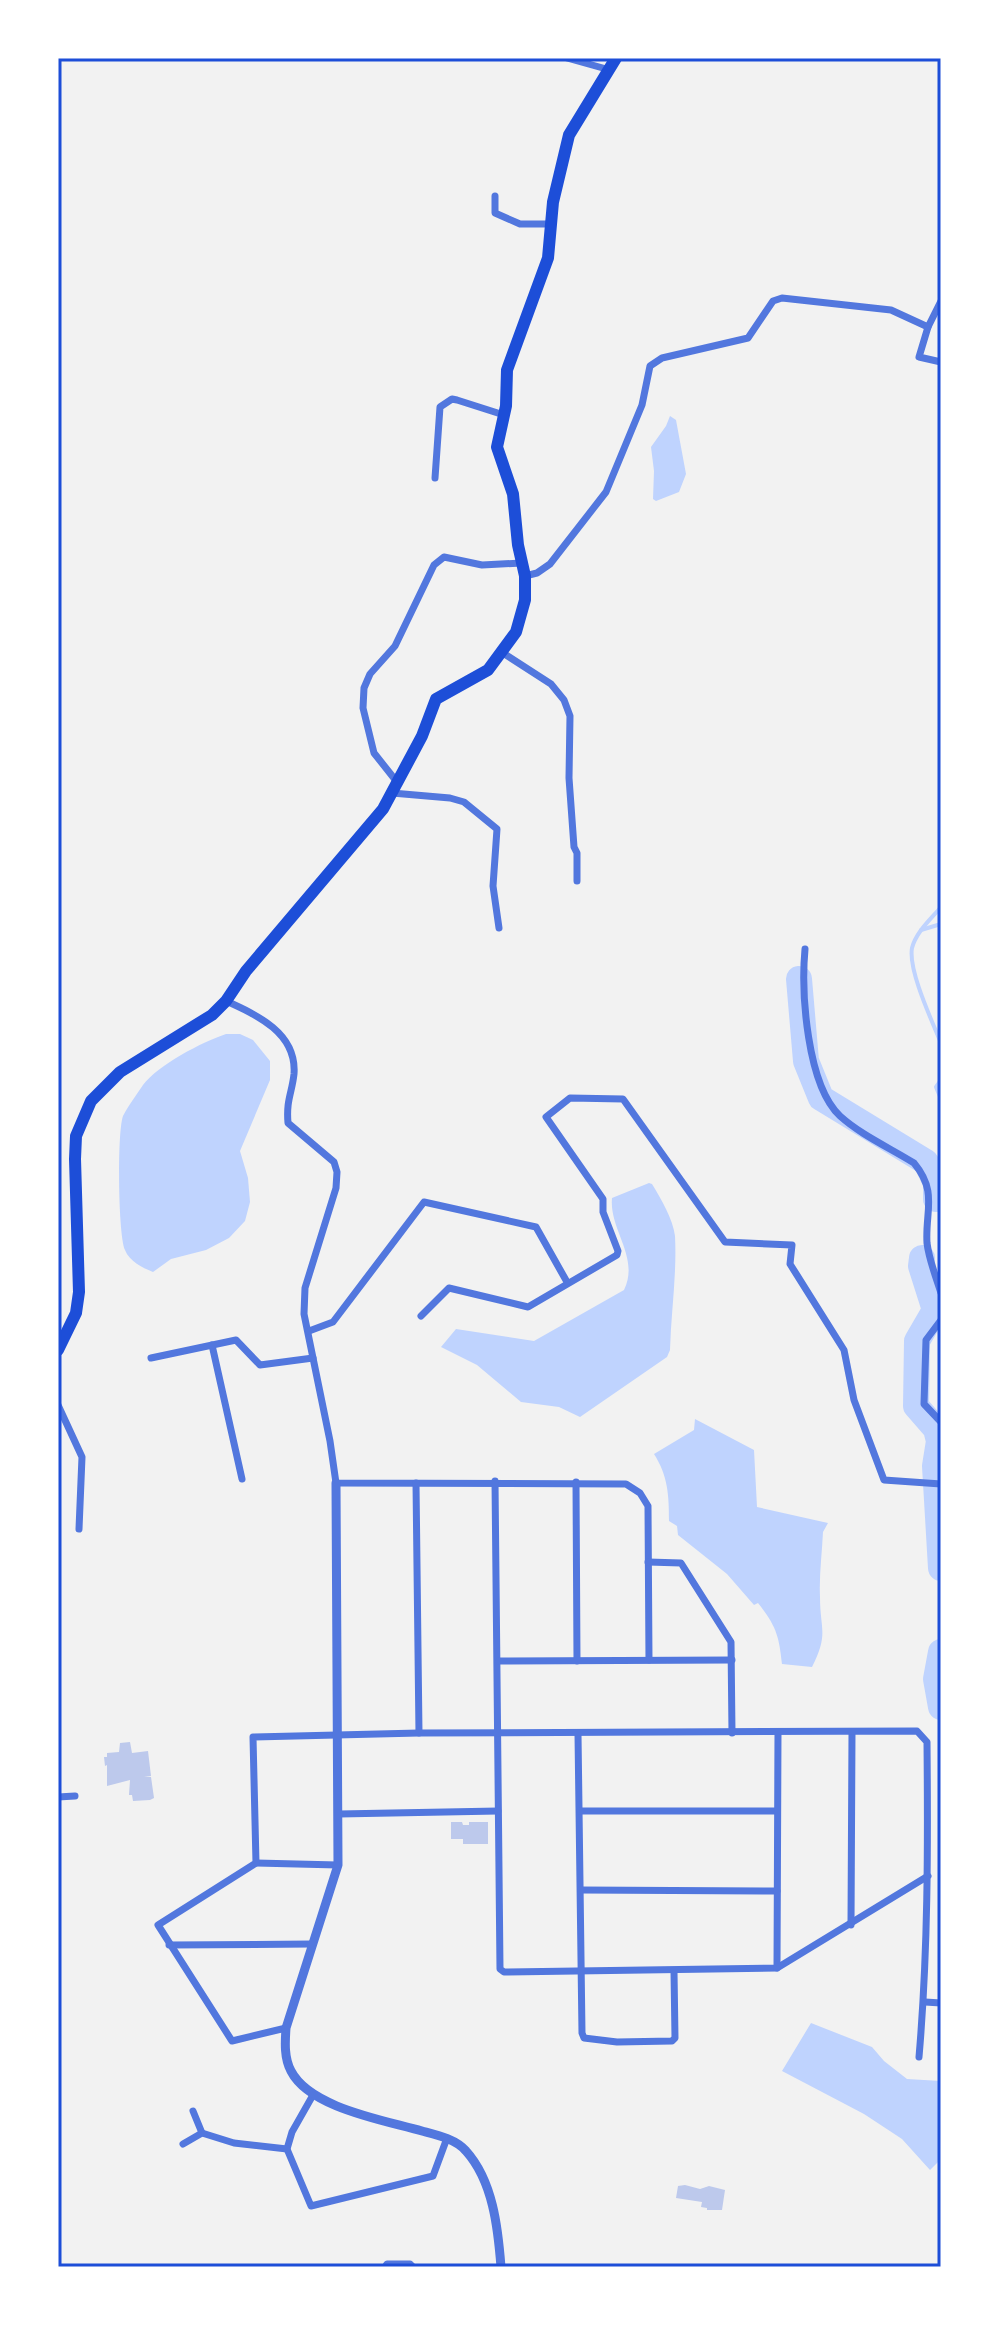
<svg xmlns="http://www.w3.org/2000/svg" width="999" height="2325" font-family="'Open Sans',sans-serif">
<rect width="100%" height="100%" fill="#f2f2f2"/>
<g fill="#bfd3fe">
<polygon points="670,416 676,420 686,474 679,492 656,501 653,499 654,471 651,447 666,426"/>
<path d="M226 1034H240L253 1040 270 1061V1080L240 1151 248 1178 250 1202 245 1221 229 1238 206 1250 171 1259 153 1272C143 1268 129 1261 125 1250 118 1235 117 1132 123 1116 128 1106 137 1094 143 1085 158 1065 202 1042 226 1034Z"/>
<path d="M649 1183 652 1184C661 1199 673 1219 675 1236 677 1275 671 1312 670 1350L667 1357 580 1417 559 1407 521 1402 477 1365 441 1347 456 1329 534 1341 624 1290C640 1257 609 1230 612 1198Z"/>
<path d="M695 1419 754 1450 757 1507 828 1523 823 1532C822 1553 819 1576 820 1597 820 1630 829 1633 812 1667L782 1664C779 1635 776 1626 758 1603L754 1605 727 1574 678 1535 677 1526 669 1521C669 1495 668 1476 654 1454L694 1430Z"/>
<polygon points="811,2023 872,2047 884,2061 907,2079 941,2081 941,2159 930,2170 902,2139 864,2114 782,2071"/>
</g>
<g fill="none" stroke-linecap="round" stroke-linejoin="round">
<g stroke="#bfd3fe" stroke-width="4">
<path d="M941 907C931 919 916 932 912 948 908 970 932 1021 941 1043"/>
<polyline points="921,930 941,924"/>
<polyline points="941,1080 936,1087 941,1099"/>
<polyline points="936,1183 941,1161"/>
</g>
<g stroke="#bfd3fe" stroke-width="26">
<polyline points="799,979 806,1061 821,1098 926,1162 936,1183 936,1199"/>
<polyline points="922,1258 921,1266 935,1310 917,1341 916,1406 936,1429 939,1441 935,1466 941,1568"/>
<polyline points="941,1652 936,1679 941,1707"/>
</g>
</g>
<g fill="#bdc9ec">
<polygon points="130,1742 132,1753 148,1751 151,1776 144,1777 151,1777 154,1798 150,1800 133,1801 132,1795 129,1795 130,1780 107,1786 107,1765 105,1766 104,1757 107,1757 107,1753 119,1752 120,1743"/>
<polygon points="451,1822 462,1822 463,1825 469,1825 469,1822 488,1822 488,1844 463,1844 463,1839 451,1839"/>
<polygon points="685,2185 700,2189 709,2186 725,2190 722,2210 707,2210 707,2208 701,2207 702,2202 676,2198 678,2186"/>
</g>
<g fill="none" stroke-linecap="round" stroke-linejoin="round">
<g stroke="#5277de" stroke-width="7">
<polyline points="567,58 610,70"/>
<polyline points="495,196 495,213 520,224 550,224"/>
<polyline points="941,301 928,327 919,357 941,362"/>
<polyline points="435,478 440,407 452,399 457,400 504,415"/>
<polyline points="525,576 537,573 550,564 606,492 642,405 650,366 662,358 748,338 773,301 782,298 891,310 928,327"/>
<polyline points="503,653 551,684 564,700 570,716 569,778 574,847 577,853 577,881"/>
<polyline points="397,782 374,753 363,708 364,688 370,674 395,646 434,565 444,557 482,565 522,563"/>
<polyline points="392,793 450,798 464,802 497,829 493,886 499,928"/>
<path d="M805 949C801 993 807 1085 840 1116 861 1135 890 1148 914 1163 938 1192 925 1211 927 1243 929 1260 936 1277 941 1293"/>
<path d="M226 1001C257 1015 297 1033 294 1074 292 1093 286 1100 288 1123L334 1162 337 1172 336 1188 305 1288 304 1314 330 1441 336 1483 626 1484 640 1493 648 1506 649 1660"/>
<polyline points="421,1316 449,1288 528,1307 617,1255 618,1251 603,1212 603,1199 546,1117 570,1098 623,1099 725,1242 792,1245 790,1264 844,1350 854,1400 884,1480 941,1484"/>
<polyline points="941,1320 926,1340 924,1404 941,1422"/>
<polyline points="309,1331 333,1322 424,1202 536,1227 567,1282"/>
<polyline points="212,1345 242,1479"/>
<polyline points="151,1358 236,1340 260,1365 313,1358"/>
<polyline points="58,1405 82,1457 79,1529"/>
<polyline points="495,1481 500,1969 504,1972 777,1968 928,1876"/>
<polyline points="576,1482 577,1661"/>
<polyline points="416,1483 419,1733"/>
<polyline points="648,1562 681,1563 731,1642 732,1733"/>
<polyline points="499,1661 732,1660"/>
<polyline points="578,1734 582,2033 584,2038 617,2042 672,2041 675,2038 674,1971"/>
<polyline points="58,1797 75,1796"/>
<polyline points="580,1811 776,1811"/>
<polyline points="339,1814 498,1811"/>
<polyline points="256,1863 338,1865"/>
<polyline points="581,1890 777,1891"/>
<polyline points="851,1925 852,1732"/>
<polyline points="169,1945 312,1944"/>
<polyline points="777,1968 778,1732"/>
<polyline points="925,2002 941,2003"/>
<path d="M286 2028 232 2041 158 1925 256 1863 253 1737 419 1733 917 1731 927 1742C928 1847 928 1952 919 2057"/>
<polyline points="313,2095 292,2132 287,2149 311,2206 433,2176 447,2138"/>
<polyline points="193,2111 202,2133"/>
<polyline points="183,2144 202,2133 234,2143 287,2149"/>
<polyline points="385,2267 387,2264 410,2264 413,2267"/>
</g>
<path stroke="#5277de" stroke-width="9" d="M336 1483 338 1865 286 2028C285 2042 284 2058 291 2071 310 2108 384 2120 422 2131 437 2135 456 2139 466 2151 493 2181 498 2228 501 2267"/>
<polyline stroke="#1d4ed8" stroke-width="12" points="58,1350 76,1313 79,1292 75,1159 76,1136 91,1101 120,1072 212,1015 226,1001 246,971 383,809 422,736 436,699 488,670 516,632 525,600 525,576 518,545 513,494 497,447 506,406 507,370 548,258 553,202 569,135 616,58"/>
</g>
<rect width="999" height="2325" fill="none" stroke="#ffffff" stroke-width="120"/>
<rect x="60" y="60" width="879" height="2205" fill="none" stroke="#1d4ed8" stroke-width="3"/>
</svg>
